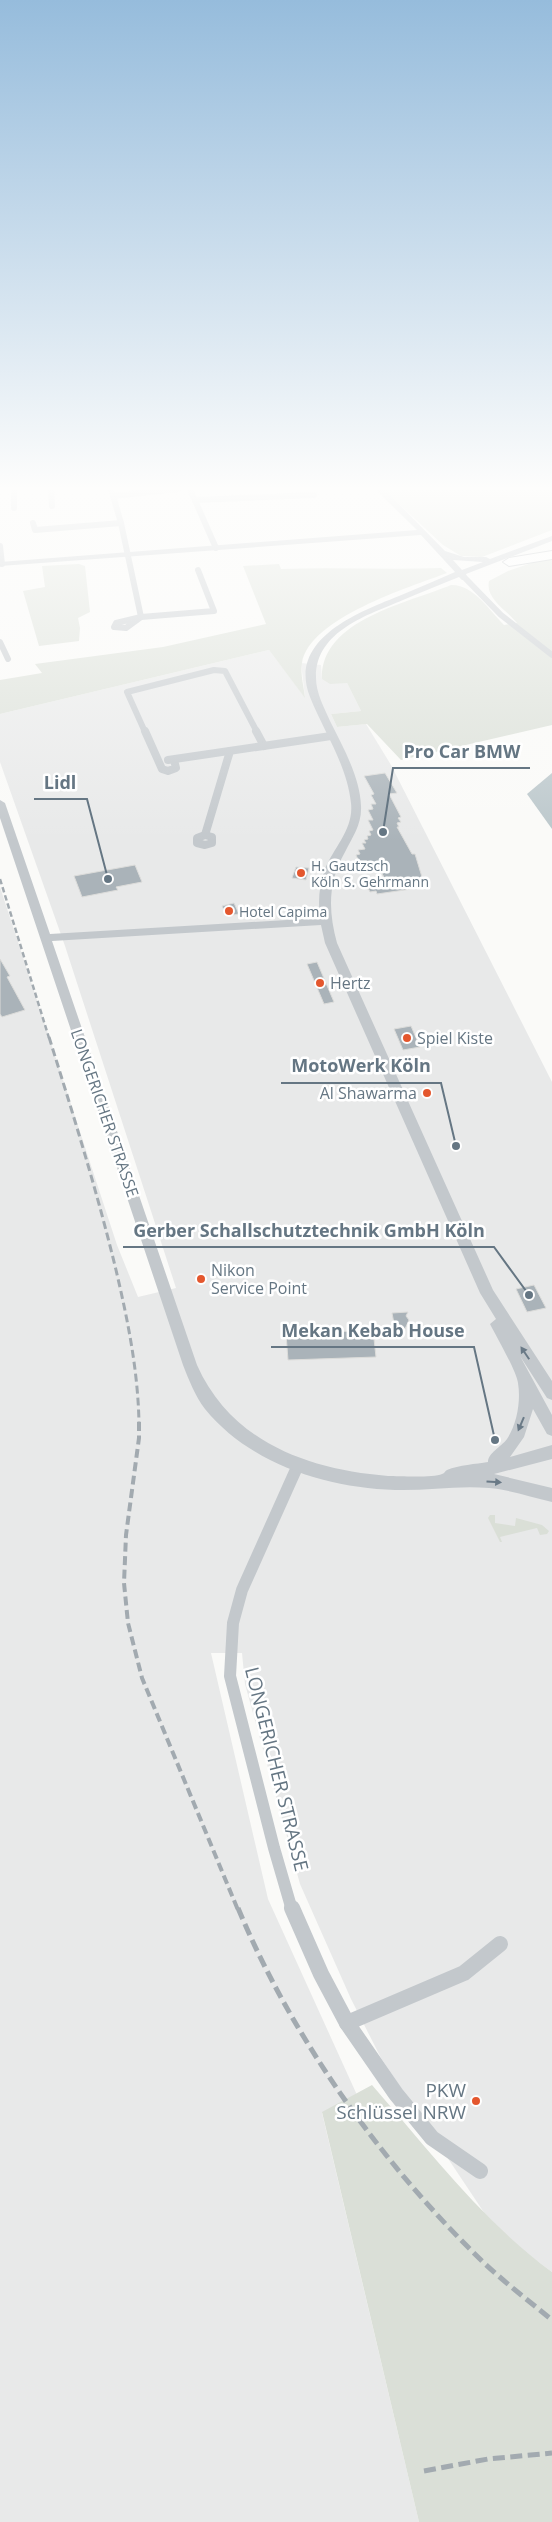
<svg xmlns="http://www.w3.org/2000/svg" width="552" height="2522" font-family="'Open Sans',sans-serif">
<rect width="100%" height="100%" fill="#fafaf8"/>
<polygon fill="#e8e9e9" points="269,650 305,697 301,663 321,665 322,679 347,683 361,711 331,714 337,727 366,724 391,765 552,1082 552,2272 522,2250 485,2214 381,2058 351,1999 300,1884 245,1684 242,1653 211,1653 268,1899 357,2095 322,2113 419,2522 0,2522 0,887 117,1245 138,1297 176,1288 65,946 0,762 0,714"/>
<g fill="#dadfd7">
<polygon points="383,489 552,489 552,530 482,557 461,556 443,545"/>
<path d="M552 556V725L401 760 367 724 337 727 331 714 361 711 347 683 330 684 322 679C320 620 408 603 451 585 473 584 490 611 504 625L517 623C507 610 485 599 489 581L508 571Z"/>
<polygon points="79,564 85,566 90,612 78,618 80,628 79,641 39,646 23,591 45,587 42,566"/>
<path d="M279 564 281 569C335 567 388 570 441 568L447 573C410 587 309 618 302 663 300 673 304 688 305 698L269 650 0 714V680L42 673 35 664 163 647 266 624 243 566Z"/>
<polygon points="490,1515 495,1515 495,1523 515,1526 516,1518 542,1525 549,1531 547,1534 540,1535 537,1528 500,1537 502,1542 500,1542 488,1518"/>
<path d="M372 2085C429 2150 482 2221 552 2272V2522H419L322 2112Z"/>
</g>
<polygon fill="#bbc7cb" points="552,773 552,829 527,794"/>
<g fill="#aab3b9" stroke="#dcdcda">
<polygon points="385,773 397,793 389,794 401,817 398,818 401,822 397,823 399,827 397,827 412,854 415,854 425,887 377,894 376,891 370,892 365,882 385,879 376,863 361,866 356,855 360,854 358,850 365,849 362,843 366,843 364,840 368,839 367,836 371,835 369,831 373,830 368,820 373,820 368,810 373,809 371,804 376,804 371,795 374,794 364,776"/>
<polygon points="135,865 142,882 116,887 118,890 82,897 74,876"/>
<polygon points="296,867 309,868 306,880 292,878"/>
<polygon points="234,903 239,914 227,916 222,906"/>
<polygon points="0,959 10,976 7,977 25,1010 2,1017 0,1014"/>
<polygon points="317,962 334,1002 324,1004 307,964"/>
<polygon points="411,1026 420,1047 403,1050 394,1029"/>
<polygon points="534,1285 546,1308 527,1312 516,1289"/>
<polygon points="408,1312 406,1316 409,1320 405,1329 395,1329 392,1313"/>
<polygon points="373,1330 376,1357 288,1360 286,1334"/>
</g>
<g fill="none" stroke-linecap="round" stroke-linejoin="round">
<defs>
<polygon id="motorway" points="552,551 552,559 509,566 503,562 509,558"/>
</defs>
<use href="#motorway" stroke="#b4b9bd" stroke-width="2"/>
<g stroke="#c3c8cc" stroke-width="6">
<polyline points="14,489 14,508"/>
<polyline points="51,489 52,506"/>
<polyline points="111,489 121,523 141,617 214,611 198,570"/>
<polyline points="190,489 216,548"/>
<polyline points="113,496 179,489"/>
<polyline points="195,500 314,495"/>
<polyline points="33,523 35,530 121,523"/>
<polyline points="0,546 2,564"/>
<polyline points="465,578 501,615 552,655"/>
<polygon points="141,617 126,628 114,627 116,623"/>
<polyline points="0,642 8,659"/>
<polyline points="145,732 127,692 214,670 225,671 257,732"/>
</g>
<g stroke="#c3c8cc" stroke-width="8">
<polyline points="145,731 162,769 168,771 176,768 174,760"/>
<polyline points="256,731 264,746"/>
<polyline points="168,760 331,736"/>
<polyline points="205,835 230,751"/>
<polygon points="205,835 212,837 212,843 205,845 197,843 197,838"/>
</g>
<polyline stroke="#c3c8cc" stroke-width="12" points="292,1910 274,1848 230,1676 233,1623 242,1590 298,1465"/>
<g stroke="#c3c8cc" stroke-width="16">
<polyline points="292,1908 321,1974 347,2023 396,2094 432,2138 480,2171"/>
<polyline points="347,2023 464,1973 500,1944"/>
</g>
<path fill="#c3c8cc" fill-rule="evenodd" d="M375 489H384L445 551 464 557H486L490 559 552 536V541L466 574 468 580H462L459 577C441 584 422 592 403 600 368 615 315 631 316 678 316 693 324 707 330 721 343 747 360 777 361 806 362 824 353 836 345 852 328 882 328 910 337 943L493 1290 552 1381V1400L547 1398 520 1356 552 1415V1436L547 1434 533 1409 524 1437 510 1457 552 1445V1459L494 1474 552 1488V1502C531 1497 511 1490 489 1488 458 1485 426 1491 395 1490 326 1488 250 1464 205 1409 195 1396 189 1380 183 1365L0 818V800L5 803 50 934 320 918C318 901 319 885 325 869 334 847 354 829 351 803 347 765 324 732 310 697 287 639 359 612 399 596 418 588 437 580 455 572L421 535 0 566V562L417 530ZM453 560 483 562 462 570ZM321 925 325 943 480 1293 496 1319 490 1324C496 1336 517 1372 518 1383 521 1401 517 1424 507 1439 501 1447 488 1453 488 1462 476 1464 459 1465 447 1470 445 1471 444 1474 442 1474 433 1478 399 1476 388 1476 309 1470 231 1442 197 1365L52 941Z"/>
<use href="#motorway" fill="#fff" fill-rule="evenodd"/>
<polyline stroke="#a2aab0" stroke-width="2.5" stroke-dasharray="5.5 3" stroke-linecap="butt" points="0,879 49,1038"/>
<path stroke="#a2aab0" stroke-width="3" stroke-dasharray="8 4" stroke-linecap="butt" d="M49 1037C73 1114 97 1191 116 1270 128 1321 138 1371 139 1423"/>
<polyline stroke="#a2aab0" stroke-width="4" stroke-dasharray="9 4.5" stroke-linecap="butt" points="139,1422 139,1438 126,1535 124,1583 128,1623 142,1678 238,1910"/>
<g stroke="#a2aab0" stroke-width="5" stroke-dasharray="12 5.5" stroke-linecap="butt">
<path d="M238 1908C292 2038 382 2164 482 2261 504 2282 529 2301 552 2320"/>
<polyline points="424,2471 488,2459 552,2453"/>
</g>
</g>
<defs><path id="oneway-solid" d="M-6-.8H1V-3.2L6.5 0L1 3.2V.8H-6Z" transform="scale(1.25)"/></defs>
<g fill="#6a7a87">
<use href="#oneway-solid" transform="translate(525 1353) rotate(-124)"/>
<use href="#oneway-solid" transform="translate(521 1424) rotate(113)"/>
<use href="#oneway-solid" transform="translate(494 1482) rotate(4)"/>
</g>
<linearGradient id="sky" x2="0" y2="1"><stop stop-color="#96bcdc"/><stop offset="0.58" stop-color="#fdfdfc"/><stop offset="1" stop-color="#fdfdfc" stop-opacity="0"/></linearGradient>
<rect width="552" height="842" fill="url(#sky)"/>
<g fill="#e4572e" stroke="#fff" stroke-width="2">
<circle cx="301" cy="873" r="5"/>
<circle cx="229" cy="911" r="5"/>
<circle cx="320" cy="983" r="5"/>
<circle cx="407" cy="1038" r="5"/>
<circle cx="427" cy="1093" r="5"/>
<circle cx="201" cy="1279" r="5"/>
<circle cx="476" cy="2101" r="5"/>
</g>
<g text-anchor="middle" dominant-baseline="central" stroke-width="5" stroke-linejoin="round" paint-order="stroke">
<g font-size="14" fill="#657683" stroke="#fff" text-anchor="start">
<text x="311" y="865">H. Gautzsch<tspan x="311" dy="16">Köln S. Gehrmann</tspan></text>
<text x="239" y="911">Hotel Capima</text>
</g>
<g font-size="16" fill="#657683" stroke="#fff" text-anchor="start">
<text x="330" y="983">Hertz</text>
<text x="417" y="1038">Spiel Kiste</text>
<text x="417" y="1093" text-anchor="end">Al Shawarma</text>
<text x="211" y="1270">Nikon<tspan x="211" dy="18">Service Point</tspan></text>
</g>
<g font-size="16" fill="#657683" stroke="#fff">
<text transform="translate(105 1113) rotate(71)">LONGERICHER STRASSE</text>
</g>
<g font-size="19" fill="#657683" stroke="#fff">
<text transform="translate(277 1769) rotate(76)">LONGERICHER STRASSE</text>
</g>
<g font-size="19" fill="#657683" stroke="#fff" text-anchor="end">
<text x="466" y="2090">PKW<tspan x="466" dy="22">Schlüssel NRW</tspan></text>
</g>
</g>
<path fill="none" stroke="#657683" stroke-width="2" d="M383 832L393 768H530M108 879L87 799H34M456 1146L441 1083H281M529 1295L494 1247H123M495 1440L474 1347H271"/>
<g fill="#657683" stroke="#fff" stroke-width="2">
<circle cx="383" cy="832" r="5"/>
<circle cx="108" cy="879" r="5"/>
<circle cx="456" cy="1146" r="5"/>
<circle cx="529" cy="1295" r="5"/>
<circle cx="495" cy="1440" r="5"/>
</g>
<g font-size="18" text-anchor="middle" font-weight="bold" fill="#657683" stroke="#fff" stroke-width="5" stroke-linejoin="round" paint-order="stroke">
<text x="462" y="758">Pro Car BMW</text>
<text x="60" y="789">Lidl</text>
<text x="361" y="1072">MotoWerk Köln</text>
<text x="309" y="1237">Gerber Schallschutztechnik GmbH Köln</text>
<text x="373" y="1337">Mekan Kebab House</text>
</g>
</svg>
